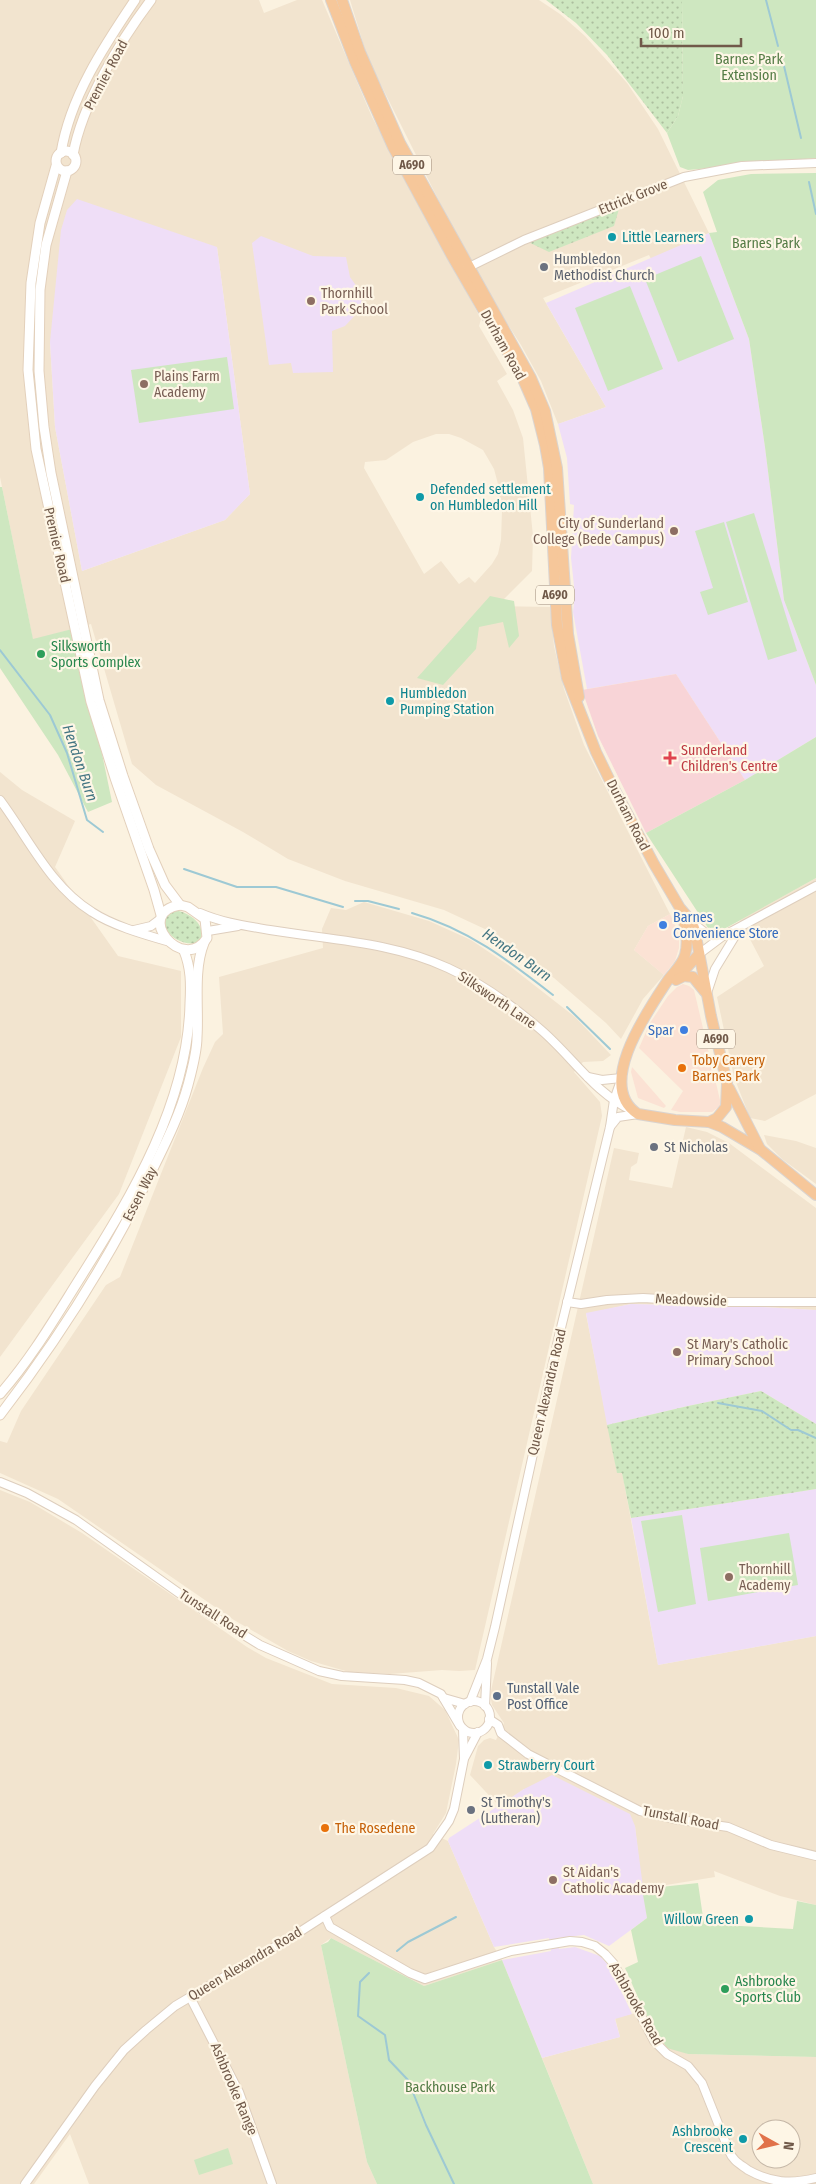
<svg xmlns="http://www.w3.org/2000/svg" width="816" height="2184" font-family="'Fira Sans Condensed',sans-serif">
<defs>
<pattern id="grass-dots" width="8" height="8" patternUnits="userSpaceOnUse" patternTransform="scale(1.25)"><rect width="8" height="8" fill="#cee7c0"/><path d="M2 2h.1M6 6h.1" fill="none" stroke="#acbe9e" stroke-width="1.8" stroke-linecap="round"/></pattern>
</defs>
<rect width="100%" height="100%" fill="#fbf2e0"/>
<g fill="#f2e4cf" fill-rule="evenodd">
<path d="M0 0H259L264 13 297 0H322L372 117 481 319 479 326 507 374 497 381 513 410 523 438 533 536 532 571 497 606 550 607 554 646 564 689 584 745 670 914 648 926 634 950 664 975 643 999 621 1039 606 1023 554 978 487 930 444 910 345 881 288 859 243 832 156 785 132 764 91 624 33 640 0 477ZM217 247 250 494 225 520 82 571 55 427 50 342ZM436 434H449L461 438 483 450 494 469 498 484 502 511 501 540 498 554 492 564 475 583 469 577 459 584 441 561 424 574 364 468 365 462 386 460 413 442Z"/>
<polygon points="350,0 539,0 560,14 585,36 627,83 658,129 709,233 651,259 649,255 543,298 606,407 558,424 541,381 521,345 476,275 368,59"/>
<polygon points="0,772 22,790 75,821 55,867 118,956 181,971 181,1037 119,1194 0,1357"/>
<polygon points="816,878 816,1094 765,1121 750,1118 734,1077 717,997 764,966 740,920"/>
<polygon points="364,902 429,921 471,940 511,967 575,1017 611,1055 603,1061 583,1062 574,1072 600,1102 602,1116 475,1670 459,1671 442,1670 390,1674 349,1672 311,1661 288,1651 234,1620 58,1499 0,1473 0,1441 7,1443 21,1411 106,1285 120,1277 203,1068 215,1042 223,1034 219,977 323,948 322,929 331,908 346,910"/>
<polygon points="686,1127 707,1132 729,1143 816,1208 816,1310 761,1307 631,1304 586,1314 617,1472 622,1472 658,1665 816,1636 816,1905 780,1896 714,1871 715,1877 642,1889 635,1826 524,1789 499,1806 470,1775 478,1746 484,1740 490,1738 496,1740 504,1723 492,1705 490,1695 614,1148 639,1153 637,1163 631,1167 629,1180 672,1188"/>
<polygon points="764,1135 796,1141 816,1148 816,1184 782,1159 767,1144"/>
<polygon points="0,1490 30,1502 82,1533 247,1647 266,1658 332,1684 396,1688 429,1696 445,1710 459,1740 456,1764 446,1813 433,1834 448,1841 494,1947 502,1960 424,1986 331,1938 321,1945 367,2162 377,2184 89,2184 70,2134 34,2184 0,2184"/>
<path d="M644 2011 661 2041 688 2054 816 2057V2184H593L542 2058 620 2037 615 2018ZM761 2129H791V2159H761Z"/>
</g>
<g fill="#fbe2d4">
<polygon points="670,914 679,934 679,948 675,961 664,975 634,950 648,926"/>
<polygon points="683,984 689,986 694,990 720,1100 720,1106 712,1112 680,1112 671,1110 683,1091 639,1048 650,1023 668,996 677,987"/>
<polygon points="632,1067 666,1106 664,1108 638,1098 631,1072"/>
</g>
<g fill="#efdef7">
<polygon points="77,199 217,247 250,494 225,520 82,571 55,427 50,342 61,230 67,210"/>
<polygon points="709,233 749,339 765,447 784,600 816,685 816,737 745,780 676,674 587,689 573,612 575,595 571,558 574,505 570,504 567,458 558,424 606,407 546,303"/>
<polygon points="261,236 313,256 346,257 350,277 362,294 361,309 345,326 332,331 333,372 293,373 291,363 269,365 252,243"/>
<polygon points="631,1304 761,1307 816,1310 816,1424 761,1391 688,1406 607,1425 586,1313"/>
<polygon points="816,1489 816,1636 658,1665 631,1518"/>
<polygon points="552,1775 630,1814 635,1826 647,1918 609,1946 584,1935 557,1938 559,1949 575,1947 600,1956 610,1967 632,2014 615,2019 620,2037 542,2058 502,1960 551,1951 549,1938 494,1947 448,1841 449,1838 524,1789"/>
</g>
<polygon fill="#f8d4d7" points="676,674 745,780 646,833 598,736 582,690"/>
<g fill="url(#grass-dots)">
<polygon points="546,0 682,0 683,96 678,116 667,133 607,55 576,23"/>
<polygon points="621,202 614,226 549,252 524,240"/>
<path d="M175 910C190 913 207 924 200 942 178 950 149 923 175 910Z"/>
<polygon points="761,1391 816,1424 816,1489 631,1518 622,1473 617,1473 607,1425 688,1406"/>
</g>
<g fill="#cee7c0">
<polygon points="682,0 816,0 816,158 688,170 680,167 667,133 678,116 683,96"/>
<polygon points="816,173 816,685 784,600 765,447 749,339 709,233 717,232 703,192 718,180 751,174"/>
<polygon points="701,256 734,339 678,362 645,279"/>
<polygon points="630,286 663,369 608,391 575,308"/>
<polygon points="227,357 234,409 139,423 131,370"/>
<polygon points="0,487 2,487 33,639 76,628 112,802 88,812 58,755 0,668"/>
<polygon points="754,513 797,651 768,660 726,522"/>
<polygon points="724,522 748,602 708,615 700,592 713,588 695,531"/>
<polygon points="490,596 514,601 519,636 509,648 503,622 479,627 476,649 443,685 417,678"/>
<polygon points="816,737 816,878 726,928 710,931 646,833 745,780"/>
<polygon points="682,1515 696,1604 658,1612 641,1521"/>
<polygon points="789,1533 798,1585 708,1601 700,1548"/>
<polygon points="698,1883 704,1924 793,1929 797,1901 816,1905 816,2057 688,2054 667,2048 644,2011 625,1968 638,1962 631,1930 647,1918 642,1889"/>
<polygon points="331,1938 424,1986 502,1960 593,2184 377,2184 367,2162 321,1945 328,1942"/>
<polygon points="228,2148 233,2164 199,2175 194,2160"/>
</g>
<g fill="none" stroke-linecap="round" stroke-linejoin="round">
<g stroke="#9dc9d4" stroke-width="2">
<polyline points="766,0 778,46"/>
<polyline points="784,66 801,138"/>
<polyline points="809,182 816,214"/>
<polyline points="0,650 50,715 67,753 87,820 103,832"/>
<polyline points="184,869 237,887 276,887 343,907"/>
<polyline points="355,901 368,901 399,909"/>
<path d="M412 913C468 929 508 960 553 995"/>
<polyline points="567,1007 610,1049"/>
<polyline points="718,1403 762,1411 791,1430 798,1430 816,1438"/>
<polyline points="397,1951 408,1942 456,1917"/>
<polyline points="369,1973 360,1982 358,2016 385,2035 389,2060 408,2080 426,2125 454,2184"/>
</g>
<defs>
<g id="tertiary">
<polyline points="465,269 524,240 684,177 742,166 816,163"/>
<path d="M0 800C29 839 50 886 92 912 113 926 146 935 170 942"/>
<path d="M200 913C223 923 247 926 270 930 331 940 392 942 448 968 481 983 512 1005 540 1029 572 1056 594 1093 633 1111"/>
<polyline points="694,924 708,935 723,936"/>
<polyline points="134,930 151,926 159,920"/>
<polyline points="208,931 238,926"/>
<polyline points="699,954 723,936 816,886"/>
<polyline points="707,993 715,969 740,928"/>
<polyline points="588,1077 602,1080 621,1078"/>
<polyline points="610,1127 618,1117 638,1114"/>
<polyline points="567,1302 581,1304 607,1300 643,1298 711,1302 816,1302"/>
<polyline points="0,1482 27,1493 76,1520 200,1608 260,1645 319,1671 342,1676 405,1680 419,1683 441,1694 460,1726"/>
<polyline points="444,1698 465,1704"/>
<circle cx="474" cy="1717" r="16"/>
<polyline points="470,1702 487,1659 495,1627 558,1340 610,1127 614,1100 620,1083"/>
<polyline points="485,1706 487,1663"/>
<polyline points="489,1719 498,1725 501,1733 528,1754 640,1811 674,1819 728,1827 771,1845 816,1856"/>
<polyline points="465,1757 478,1732"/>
<path d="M325 1916 330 1927 410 1973 425 1979 511 1951 570 1941 582 1942 595 1946 605 1954 614 1964 654 2041 667 2054 688 2066 702 2083 729 2151C733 2161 740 2164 748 2170 771 2183 791 2184 816 2178"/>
<polyline points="190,1997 239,2092 272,2184"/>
<polyline points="25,2184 95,2086 124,2050 146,2030 175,2006 298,1933 430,1848 449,1821 454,1809 464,1759 463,1729"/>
</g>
<g id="secondary">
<circle cx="66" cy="161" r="10"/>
<path d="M61 153C70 97 104 46 135 0"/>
<path d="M73 155C82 104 120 41 151 0"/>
<polyline points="56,166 40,223 31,283 28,370 36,449 91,702 115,778 154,890 161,915"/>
<polyline points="67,171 46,245 40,290 39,371 44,427 51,473 99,700 123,776 149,849 165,885 180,905"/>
<path d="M180 905 188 907 205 919 207 938C183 975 132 913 180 905Z"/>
<path d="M0 1394C32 1358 56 1316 82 1275 133 1194 188 1102 190 1003 191 984 191 968 184 951"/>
<path d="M0 1415C57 1341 107 1263 148 1179 163 1148 179 1118 188 1085 192 1070 197 1052 197 1037 199 1008 193 970 204 943"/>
</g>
<g id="trunk">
<polyline points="331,0 355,62 393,147 452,256 522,377 536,409 545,445 549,468 557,625 567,678 596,752 611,783 654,864 680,908 692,922 695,931 711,1016 727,1083 726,1107 717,1118 709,1122"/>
<polyline points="342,0 360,52 400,143 531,378 545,411 557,468 568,634 579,697"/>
<path d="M682 913C686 927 689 941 685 955 682 965 674 972 668 980 649 1009 594 1086 638 1114L675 1120 709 1122 722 1127 761 1150 816 1195"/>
<polyline points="679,976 699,954"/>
<polyline points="676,980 684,976 693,977 705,992"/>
<polyline points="729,1088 760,1149"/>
</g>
</defs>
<use href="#tertiary" stroke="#decebd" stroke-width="10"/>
<use href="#secondary" stroke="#e3d0bb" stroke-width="11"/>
<use href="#trunk" stroke="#dad4d0" stroke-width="12"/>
<use href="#tertiary" stroke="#fff" stroke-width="8"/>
<use href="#secondary" stroke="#fff" stroke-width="9"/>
<use href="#trunk" stroke="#f6c79a" stroke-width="10"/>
</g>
<g fill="#0f9aa8" stroke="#fef6e6" stroke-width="2">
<circle cx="612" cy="237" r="5"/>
<circle cx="420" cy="497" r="5"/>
<circle cx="390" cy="701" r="5"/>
<circle cx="488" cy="1765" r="5"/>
<circle cx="749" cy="1919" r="5"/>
<circle cx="743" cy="2139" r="5"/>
</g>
<g fill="#6b7280" stroke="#fef6e6" stroke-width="2">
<circle cx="544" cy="267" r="5"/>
<circle cx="654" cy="1147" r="5"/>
<circle cx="471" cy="1810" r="5"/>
</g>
<g fill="#8d6e63" stroke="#fef6e6" stroke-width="2">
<circle cx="311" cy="301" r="5"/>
<circle cx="144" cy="384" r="5"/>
<circle cx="674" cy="531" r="5"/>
<circle cx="677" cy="1352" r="5"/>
<circle cx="729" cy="1577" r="5"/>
<circle cx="553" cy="1880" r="5"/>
</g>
<g fill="#2e9e5b" stroke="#fef6e6" stroke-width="2">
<circle cx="41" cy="654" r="5"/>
<circle cx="725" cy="1989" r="5"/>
</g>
<path fill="#e0444e" stroke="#fef6e6" stroke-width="2" d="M667.5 750.5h5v5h5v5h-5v5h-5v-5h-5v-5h5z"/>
<g fill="#3f7fe0" stroke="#fef6e6" stroke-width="2">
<circle cx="663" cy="925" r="5"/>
<circle cx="684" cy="1030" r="5"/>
</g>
<g fill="#e8710a" stroke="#fef6e6" stroke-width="2">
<circle cx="682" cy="1068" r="5"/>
<circle cx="325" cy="1828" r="5"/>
</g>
<circle fill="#5c6f8a" stroke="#fef6e6" stroke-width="2" cx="497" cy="1696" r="5"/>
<g text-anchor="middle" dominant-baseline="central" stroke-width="4.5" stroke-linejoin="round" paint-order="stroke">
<g fill="#fef6e6" stroke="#9b8878" stroke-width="1">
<rect x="393" y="155.5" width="38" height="19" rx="4"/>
<rect x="536" y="585.5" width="38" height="19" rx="4"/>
<rect x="697" y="1029.5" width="38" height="19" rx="4"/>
</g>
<g font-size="12" font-weight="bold" fill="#705949">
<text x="412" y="165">A690</text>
<text x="555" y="595">A690</text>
<text x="716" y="1039">A690</text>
</g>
<g font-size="14" fill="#537b44" stroke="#fef6e6">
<text x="749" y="59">Barnes Park<tspan x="749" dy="16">Extension</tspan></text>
<text x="766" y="243">Barnes Park</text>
<text x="450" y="2087">Backhouse Park</text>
</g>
<g font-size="14" fill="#705949" stroke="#fef6e6">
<text transform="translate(106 75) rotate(-62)">Premier Road</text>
<text transform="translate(633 197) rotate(-22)">Ettrick Grove</text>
<text transform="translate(503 345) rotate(61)">Durham Road</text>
<text transform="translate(57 545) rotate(77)">Premier Road</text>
<text transform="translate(628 815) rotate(63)">Durham Road</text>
<text transform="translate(497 1000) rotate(34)">Silksworth Lane</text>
<text transform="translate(140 1194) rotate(-63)">Essen Way</text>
<text transform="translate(691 1300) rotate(2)">Meadowside</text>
<text transform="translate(547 1392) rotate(-77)">Queen Alexandra Road</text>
<text transform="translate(213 1614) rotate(33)">Tunstall Road</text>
<text transform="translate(681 1818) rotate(11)">Tunstall Road</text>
<text transform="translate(245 1964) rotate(-31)">Queen Alexandra Road</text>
<text transform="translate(636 2004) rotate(60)">Ashbrooke Road</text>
<text transform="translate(234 2089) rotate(67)">Ashbrooke Range</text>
</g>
<g font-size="14" fill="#0d838f" stroke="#fef6e6" text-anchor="start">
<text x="622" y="237">Little Learners</text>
<text x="430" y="489">Defended settlement<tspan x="430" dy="16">on Humbledon Hill</tspan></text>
<text x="400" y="693">Humbledon<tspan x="400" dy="16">Pumping Station</tspan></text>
<text x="498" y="1765">Strawberry Court</text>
<text x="739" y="1919" text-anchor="end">Willow Green</text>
<text x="733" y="2131" text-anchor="end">Ashbrooke<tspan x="733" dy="16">Crescent</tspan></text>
</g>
<g font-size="14" fill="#5b616d" stroke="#fef6e6" text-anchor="start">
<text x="554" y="259">Humbledon<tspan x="554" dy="16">Methodist Church</tspan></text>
<text x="664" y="1147">St Nicholas</text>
<text x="481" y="1802">St Timothy's<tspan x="481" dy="16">(Lutheran)</tspan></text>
</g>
<g font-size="14" fill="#785e54" stroke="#fef6e6" text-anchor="start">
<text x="321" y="293">Thornhill<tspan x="321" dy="16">Park School</tspan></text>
<text x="154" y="376">Plains Farm<tspan x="154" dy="16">Academy</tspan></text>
<text x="664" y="523" text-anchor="end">City of Sunderland<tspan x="664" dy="16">College (Bede Campus)</tspan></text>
<text x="687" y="1344">St Mary's Catholic<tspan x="687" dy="16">Primary School</tspan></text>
<text x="739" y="1569">Thornhill<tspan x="739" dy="16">Academy</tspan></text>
<text x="563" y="1872">St Aidan's<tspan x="563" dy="16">Catholic Academy</tspan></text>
</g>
<g font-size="14" fill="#27864d" stroke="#fef6e6" text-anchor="start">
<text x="51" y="646">Silksworth<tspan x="51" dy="16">Sports Complex</tspan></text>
<text x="735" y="1981">Ashbrooke<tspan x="735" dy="16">Sports Club</tspan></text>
</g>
<g font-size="14" fill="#be3a42" stroke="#fef6e6" text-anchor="start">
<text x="681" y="750">Sunderland<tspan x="681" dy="16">Children's Centre</tspan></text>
</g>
<g font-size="14" fill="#366cbe" stroke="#fef6e6" text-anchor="start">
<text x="673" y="917">Barnes<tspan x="673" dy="16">Convenience Store</tspan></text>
<text x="674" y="1030" text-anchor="end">Spar</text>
</g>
<g font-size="14" fill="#c56008" stroke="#fef6e6" text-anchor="start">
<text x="692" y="1060">Toby Carvery<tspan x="692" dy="16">Barnes Park</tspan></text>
<text x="335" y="1828">The Rosedene</text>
</g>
<g font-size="14" fill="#4e5e75" stroke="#fef6e6" text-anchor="start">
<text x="507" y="1688">Tunstall Vale<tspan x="507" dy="16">Post Office</tspan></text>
</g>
<g font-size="15" font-style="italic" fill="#447683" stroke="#fef6e6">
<text transform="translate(80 763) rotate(71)">Hendon Burn</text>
<text transform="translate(517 955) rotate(35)">Hendon Burn</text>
</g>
</g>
<g transform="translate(776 2144) rotate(98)"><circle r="24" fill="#fef6e6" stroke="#c5b7a7"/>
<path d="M0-4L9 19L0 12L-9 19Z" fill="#e1724a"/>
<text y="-8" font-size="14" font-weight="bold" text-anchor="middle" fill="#705949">N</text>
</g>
<path d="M641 38v8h100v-8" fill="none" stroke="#705949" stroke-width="2.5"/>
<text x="648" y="38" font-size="15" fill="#705949" stroke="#fef6e6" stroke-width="4" paint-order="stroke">100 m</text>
</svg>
